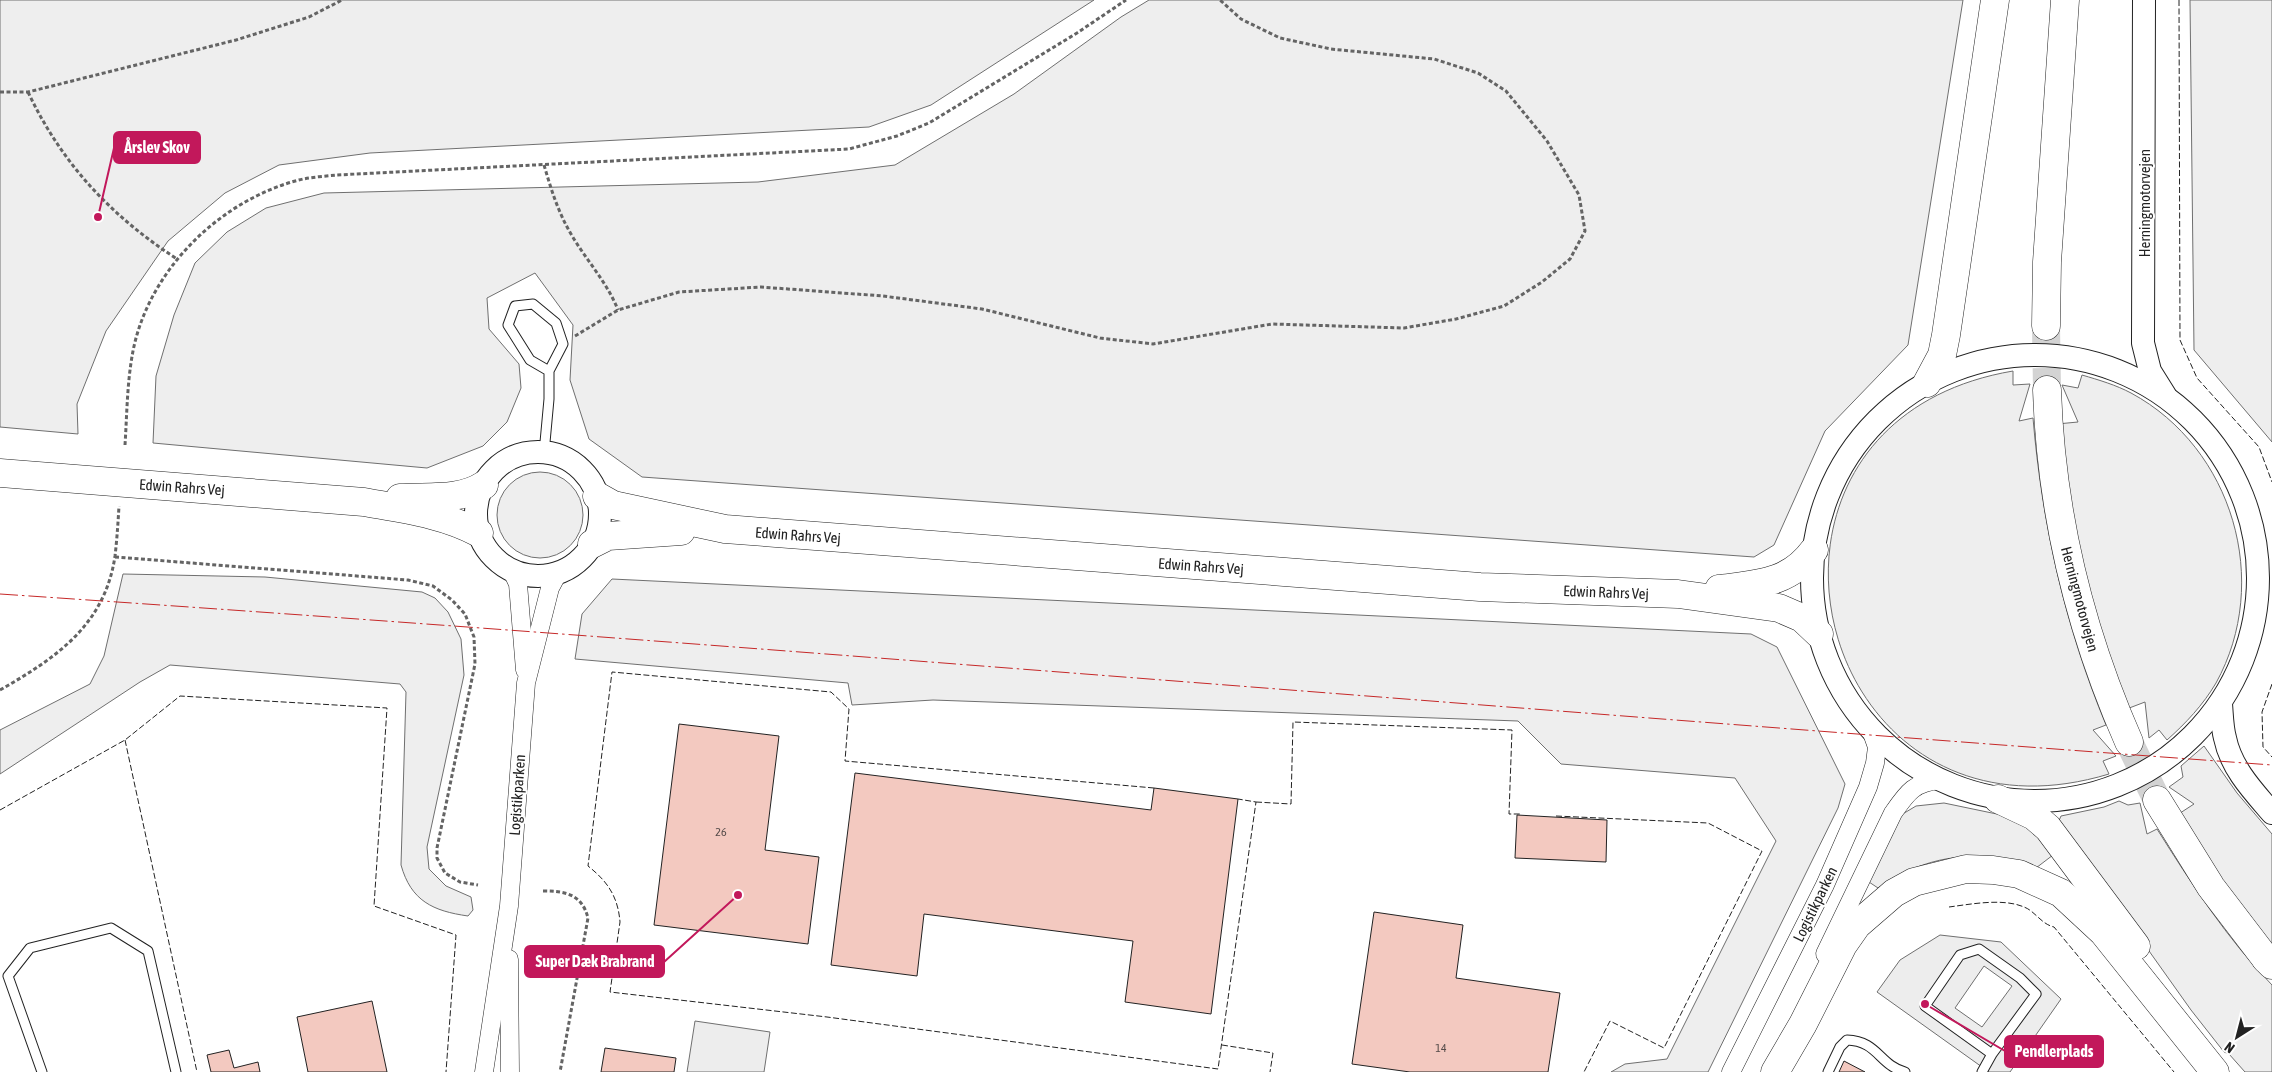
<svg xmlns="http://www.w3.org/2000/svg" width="2272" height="1072" font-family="'Asap Condensed',sans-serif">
<rect width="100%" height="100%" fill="#fff"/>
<g fill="#eee" stroke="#6f6f6f">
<polygon points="0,0 1094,0 931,105 869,127 370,153 279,165 225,193 168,241 106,331 77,404 78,434 0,427"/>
<polygon points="1149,0 1963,0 1908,345 1825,431 1774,545 1754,557 642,477 589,439 570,380 573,325 535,273 487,298 489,329 519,364 521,388 507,422 483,446 427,468 153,443 156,376 174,315 195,263 227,232 266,208 324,193 758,182 895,165 1014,94 1121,17"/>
<polygon points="2190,0 2272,0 2272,442 2194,350"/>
<path d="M2013 371V385L2030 384 2019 421 2033 418C2042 525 2065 626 2106 725L2093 730 2116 756 2103 761 2109 774C1812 864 1706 423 2013 371Z"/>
<path d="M2082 375C2099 380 2116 385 2131 393 2233 448 2272 582 2216 683 2203 705 2186 723 2167 740L2159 730 2149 738 2145 702 2124 710 2084 590 2057 424 2078 422 2062 385 2078 388Z"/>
<circle cx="540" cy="515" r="43"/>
<path d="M123 574 265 577 422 592 435 598 448 612 461 639 464 675 427 847 429 869 446 886 471 897 473 910 468 916C433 911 411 901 401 865L406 692 400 684 170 665 140 682 0 774V730L90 684 104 656Z"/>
<polygon points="612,579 1751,634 1777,647 1845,784 1838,808 1708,1072 1611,1072 1625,1064 1667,1059 1776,841 1735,778 1561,764 1518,721 933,700 852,705 848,683 575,659 582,614"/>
<polygon points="2204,746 2237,793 2272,834 2272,953 2174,817 2194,804 2169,787 2183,777 2181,766"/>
<path d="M2119 801 2128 805 2140 803 2147 834 2157 829C2191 883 2227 939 2272 985V1072H2245L2229 1054 2224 1052 2191 1010 2058 823 2061 816 2104 807Z"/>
<path d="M1944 803 2016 818 2028 825 2053 855 2036 868C1985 855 1955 850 1905 872 1895 876 1887 883 1878 888L1869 882 1901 815 1916 806Z"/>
</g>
<g fill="#ededed" stroke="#6f6f6f" fill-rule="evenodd">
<path d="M1940 935 2001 942 2061 999 2010 1072H1989L1877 992 1900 960ZM1984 966 2012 986 1982 1027 1955 1008Z"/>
<polygon points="695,1021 770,1032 764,1072 687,1072"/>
</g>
<g fill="#f3c9c0" stroke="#222">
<polygon points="679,724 779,736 765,850 819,857 808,944 654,925"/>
<polygon points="855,773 1151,810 1154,788 1238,799 1211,1014 1125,1002 1133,941 924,914 917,976 831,965"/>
<polygon points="1517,815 1607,820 1606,862 1515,858"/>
<polygon points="1374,912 1463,925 1456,978 1560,993 1548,1072 1410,1072 1352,1064"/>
<polygon points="372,1001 387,1072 308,1072 297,1017"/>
<polygon points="605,1048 676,1058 674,1072 601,1072"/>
<polygon points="229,1050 234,1068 258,1062 260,1072 211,1072 207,1055"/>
<polygon points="1844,1061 1865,1072 1839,1072"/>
</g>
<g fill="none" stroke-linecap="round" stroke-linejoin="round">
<g stroke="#d3d3d3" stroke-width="28" stroke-dasharray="28 14" stroke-linecap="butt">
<polyline points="2046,326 2047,390"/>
<polyline points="2129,742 2157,800"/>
</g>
<defs>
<g id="service">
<polyline points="544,453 549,399 549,371 563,344 556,323 533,304 515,306 508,325 530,360 549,371"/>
<polyline points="42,1072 8,976 30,948 111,928 148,951 176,1072"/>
<path d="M1828 1072 1840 1047 1847 1040C1878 1041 1879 1065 1905 1072"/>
<polyline points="1982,1072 1992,1054 2036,994 2020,978 1979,949 1960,955 1925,1006 1992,1054"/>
</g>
<g id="minor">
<polyline points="511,569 518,584 525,670"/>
<path d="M1825 954 1893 813C1907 793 1914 782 1940 780"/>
<polyline points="509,959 510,1072"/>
<polyline points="484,1072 509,906 526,683 550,588 558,573"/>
<polyline points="1731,1072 1825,885 1868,787 1875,763 1877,747 1871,730"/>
</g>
<g id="tertiary">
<polyline points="2144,0 2143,343 2150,371 2165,395"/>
<circle cx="2035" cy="578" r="223"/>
<circle cx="538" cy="514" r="62"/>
<path d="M2221 704C2222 715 2222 727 2225 738 2231 768 2253 791 2272 813"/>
</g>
<g id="trunk">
<polyline points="2046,326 2047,262 2065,0"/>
<polyline points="1927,383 1942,355 1946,335 1995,0"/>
<path d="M2047 390C2051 512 2080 631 2129 742"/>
<path d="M0 473 364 502C403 509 444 514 479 533"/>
<polyline points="597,496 613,505 725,529 1480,587 1678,594 1779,608 1802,618 1819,634"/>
<path d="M400 498C428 496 460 501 484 485"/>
<polyline points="592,544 608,536 681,531"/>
<path d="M1719 589C1758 584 1789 584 1814 550"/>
<polyline points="2157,800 2211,887 2266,959"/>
</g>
<g id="motorway">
<polyline points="1998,799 2034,816 2048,828 2136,946"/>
<polyline points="2266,959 2272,965"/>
<polyline points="1775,1072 1803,1024 1843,945 1857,925 1894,893 1914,882 1966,869 1993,870 2019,874 2061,893 2103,932 2215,1072"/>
</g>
</defs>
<use href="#service" stroke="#222" stroke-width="11"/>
<use href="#minor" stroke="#222" stroke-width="19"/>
<use href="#tertiary" stroke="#222" stroke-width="24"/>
<use href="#trunk" stroke="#222" stroke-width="29"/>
<use href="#motorway" stroke="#222" stroke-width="29"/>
<g stroke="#646464" stroke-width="3" stroke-dasharray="4 2.5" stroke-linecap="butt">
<polyline points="0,92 28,92 236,40 309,17 342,0"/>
<path d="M28 92C62 164 111 216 177 259"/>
<path d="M544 165C551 189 558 212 571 234 586 260 607 282 618 310"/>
<polyline points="575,336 618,310 679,292 761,287 883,296 982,309 1100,338 1153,344 1272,324 1404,328 1456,319 1504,306 1542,282 1570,259 1585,231 1579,195 1547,141 1506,91 1478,73 1434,59 1331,49 1280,38 1241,19 1220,0"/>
<path d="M125 445C127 414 127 382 133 351 149 269 222 198 303 179 314 177 326 176 337 175L849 149 897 136 929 123 1077 33 1126 0"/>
<polyline points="115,557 408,580 433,586 452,600 465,614 474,637 475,664 437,848 437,858 445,873 460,882 478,885"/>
<path d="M0 690C56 658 105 625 115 556 117 539 118 523 119 506"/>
<path d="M543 891C565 891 582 894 588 918L560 1072"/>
</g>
<use href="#service" stroke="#fff" stroke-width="9"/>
<use href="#minor" stroke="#fff" stroke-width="18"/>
<use href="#tertiary" stroke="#fff" stroke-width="22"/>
<use href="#trunk" stroke="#fff" stroke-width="28"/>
<use href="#motorway" stroke="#fff" stroke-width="28"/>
<g stroke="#222" stroke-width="1" stroke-dasharray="6 2.5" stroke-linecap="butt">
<polyline points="2179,0 2180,340 2197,378 2259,447 2272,482"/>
<polyline points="2272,684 2262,712 2263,747 2272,757"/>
<polyline points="125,740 197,1072"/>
<path d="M1154 788 845 761 849 709 831 692 612 672 588 866C607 881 618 896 620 922L610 992 827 1017 1218 1069 1256 802 1238 799"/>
<polyline points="1256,802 1291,804 1293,722 1512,730 1509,814 1521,814"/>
<polyline points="0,810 125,740 180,696 387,708 374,906 456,935 446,1072"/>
<polyline points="1556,816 1708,823 1762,851 1664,1048 1610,1021 1584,1072"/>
<path d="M1949 907C1972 904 2003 898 2024 907 2035 911 2041 924 2054 927L2174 1072"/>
<polyline points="1222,1045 1273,1053 1270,1072"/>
</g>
<path stroke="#c62828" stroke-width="1" stroke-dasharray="18 4 2.5 4" stroke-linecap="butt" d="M0 594C758 645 1515 710 2272 765"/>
</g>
<g text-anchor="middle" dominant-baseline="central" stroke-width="4" stroke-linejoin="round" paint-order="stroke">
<g font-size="12" fill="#564c4a">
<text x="721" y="832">26</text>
<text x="1441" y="1048">14</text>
</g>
<g font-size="15" fill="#222" stroke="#fff">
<text transform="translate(2144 203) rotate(-90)">Herningmotorvejen</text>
<text transform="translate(182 487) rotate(4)">Edwin Rahrs Vej</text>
<text transform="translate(798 535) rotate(4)">Edwin Rahrs Vej</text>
<text transform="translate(1201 566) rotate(4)">Edwin Rahrs Vej</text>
<text transform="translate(1606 592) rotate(2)">Edwin Rahrs Vej</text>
<text transform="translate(2080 599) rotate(75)">Herningmotorvejen</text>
<text transform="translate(517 795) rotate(-86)">Logistikparken</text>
<text transform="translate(1815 904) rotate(-64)">Logistikparken</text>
</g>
</g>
<path fill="none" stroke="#c2185b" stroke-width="2" d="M98 217L114 148M738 895L664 962M1925 1004L2005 1051"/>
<g fill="#c2185b" stroke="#fff" stroke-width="2">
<circle cx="98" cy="217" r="5"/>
<circle cx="738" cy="895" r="5"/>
<circle cx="1925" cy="1004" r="5"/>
</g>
<g fill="#c2185b" stroke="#c2185b" stroke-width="2">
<rect x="114" y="132" width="86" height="31" rx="5"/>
<rect x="525" y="946" width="139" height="31" rx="5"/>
<rect x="2005" y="1036" width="98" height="31" rx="5"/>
</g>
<g font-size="16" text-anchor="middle" font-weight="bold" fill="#fff">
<text x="157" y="153">Årslev Skov</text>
<text x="595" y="967">Super Dæk Brabrand</text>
<text x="2054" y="1057">Pendlerplads</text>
</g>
<g transform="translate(2237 1037) rotate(216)" stroke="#ffffff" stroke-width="4" paint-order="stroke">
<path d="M0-4L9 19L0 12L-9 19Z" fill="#222222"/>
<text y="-8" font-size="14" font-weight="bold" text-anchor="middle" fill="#222222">N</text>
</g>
</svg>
